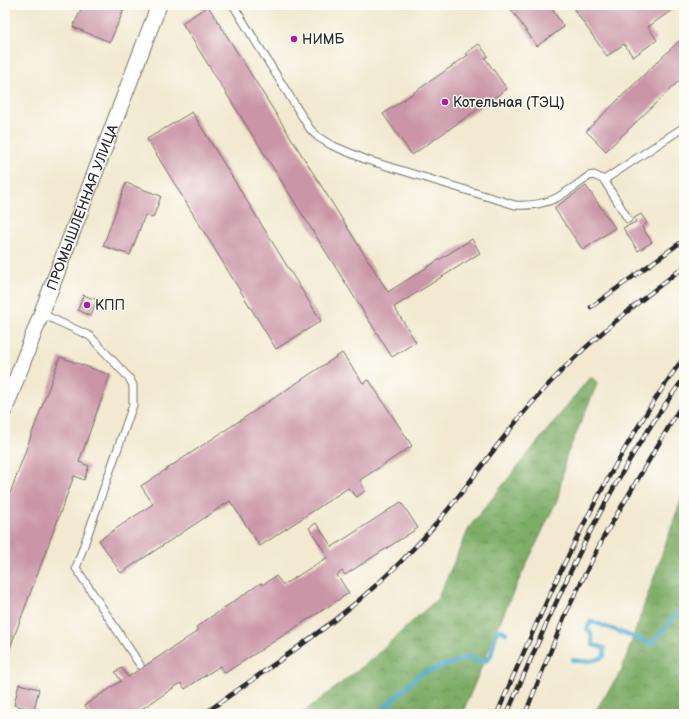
<svg xmlns="http://www.w3.org/2000/svg" width="689" height="719" font-family="'Balsamiq Sans',sans-serif">
<defs>
<pattern id="forest-crowns" width="20" height="18" patternUnits="userSpaceOnUse"><rect width="20" height="18" fill="#7ead68"/><path d="M2 6a3 3 0 1 1 6 0M12 15a3 3 0 1 1 6 0" fill="none" stroke="#678d56"/></pattern>
</defs>
<rect width="100%" height="100%" fill="#fdfcf7"/>
<filter id="ink" filterUnits="userSpaceOnUse"><feTurbulence type="fractalNoise" baseFrequency=".025" numOctaves="2"/><feDisplacementMap in="SourceGraphic" scale="8" xChannelSelector="R" yChannelSelector="G"/><feConvolveMatrix kernelMatrix="1 2 1 2 8 2 1 2 1" color-interpolation-filters="sRGB"/></filter>
<filter id="wash" filterUnits="userSpaceOnUse"><feTurbulence type="fractalNoise" baseFrequency=".012" numOctaves="4" result="noise"/><feDisplacementMap in="SourceGraphic" scale="16" xChannelSelector="R" yChannelSelector="G"/><feGaussianBlur stdDeviation="0.9" result="paint"/><feColorMatrix in="noise" values="0 0 0 0 0 0 0 0 0 0 0 0 0 0 0 0 0 1.4 0 .05"/><feComposite in="paint" operator="in"/></filter>
<g filter="url(#wash)">
<rect width="100%" height="100%" fill="#f2e9d0"/>
<g fill="url(#forest-crowns)" stroke="#546c4a">
<polygon points="590,377 598,382 566,457 558,498 509,601 462,714 298,714 309,708 366,664 438,598 470,526"/>
<polygon points="684,491 684,714 593,714 621,672"/>
</g>
<g fill="none" stroke-linecap="round" stroke-linejoin="round">
<g stroke="#4faccd" stroke-width="4.5">
<path d="M573 660C584 662 595 662 604 656V648L593 645 591 633 587 629 591 621 652 644 684 605"/>
<polyline points="378,714 420,674 473,656 477,661 486,661 491,655 497,631 501,630 506,633"/>
</g>
</g>
<g id="blocks">
<g fill="#ca96a7">
<polygon points="83,5 126,5 110,42 73,27"/>
<polygon points="508,5 549,5 564,27 537,46"/>
<polygon points="571,5 679,5 648,27 657,40 633,57 624,44 607,56"/>
<polygon points="208,6 388,292 472,239 480,253 394,307 416,342 392,357 182,23"/>
<polygon points="684,36 684,76 606,151 586,131"/>
<polygon points="479,44 488,56 485,58 507,89 412,155 383,114 468,55 466,53"/>
<polygon points="192,112 321,321 276,349 147,139"/>
<polygon points="126,183 161,196 153,218 145,215 130,255 103,246"/>
<polygon points="586,186 615,228 583,250 554,208"/>
<polygon points="641,214 647,223 642,227 652,242 638,251 623,228 636,222 634,218"/>
<polygon points="83,295 97,300 91,316 78,310"/>
<polygon points="342,353 363,383 369,380 412,446 360,480 365,491 357,497 348,488 260,546 230,501 121,573 99,540 153,504 141,486"/>
<polygon points="60,357 110,375 79,462 89,466 84,480 74,476 5,661 5,507"/>
<polygon points="401,502 418,528 345,575 342,571 337,575 349,593 225,673 220,666 185,689 181,683 134,714 90,714 85,705 121,681 115,672 122,668 128,677 198,631 196,627 261,583 262,585 276,576 283,585 328,557 309,528 316,523 332,547"/>
<polygon points="19,684 39,689 34,710 14,705"/>
</g>
</g>
</g>
<g filter="url(#ink)">
<use href="#blocks" fill-opacity="0" stroke="#716e65" stroke-width="1"/>
<g fill="none" stroke-linecap="round" stroke-linejoin="round">
<defs>
<g id="lane">
<path d="M233 5 310 129 318 137 331 145 367 160 515 205C550 207 563 195 589 176L594 175 604 180 684 127"/>
<polyline points="604,180 628,219"/>
<polyline points="42,314 90,336 129,378 133,385 133,405 76,568 140,665"/>
</g>
<g id="street">
<path id="s1" d="M5 409 159 5"/>
</g>
</defs>
<use href="#lane" stroke="#716e65" stroke-width="9"/>
<use href="#street" stroke="#716e65" stroke-width="17"/>
<use href="#lane" stroke="#fff" stroke-width="7"/>
<use href="#street" stroke="#fff" stroke-width="15"/>
<defs>
<g id="rail">
<polyline points="591,307 684,240"/>
<path d="M204 714C277 661 352 615 414 548 457 504 490 451 531 404 576 351 629 309 684 267"/>
<path d="M497 714C550 590 605 467 684 357"/>
<path d="M507 714C557 597 608 480 684 378"/>
<polyline points="525,714 566,613 603,538 684,401"/>
</g>
</defs>
<use href="#rail" stroke="#2b2b2b" stroke-width="4.5"/>
<use href="#rail" stroke="#fdfcf7" stroke-width="3" stroke-dasharray="9" stroke-linecap="butt"/>
</g>
</g>
<g fill="#b5179e" stroke="#fdfcf7" stroke-width="1.5">
<circle cx="294" cy="39" r="4"/>
<circle cx="445" cy="102" r="4"/>
<circle cx="87" cy="305" r="4"/>
</g>
<g text-anchor="middle" dominant-baseline="central" stroke-width="3" stroke-linejoin="round" paint-order="stroke">
<g font-size="14" fill="#2b2b2b" stroke="#fdfcf7" text-anchor="start">
<text x="302" y="39">НИМБ</text>
<text x="453" y="102">Котельная (ТЭЦ)</text>
<text x="95" y="305">КПП</text>
</g>
<g font-size="14" fill="#2b2b2b" stroke="#fdfcf7">
<text stroke="none"><textPath href="#s1" startOffset="216">ПРОМЫШЛЕННАЯ УЛИЦА</textPath></text>
</g>
</g>
<rect width="689" height="719" fill="none" stroke="#fdfcf7" stroke-width="20"/>
</svg>
